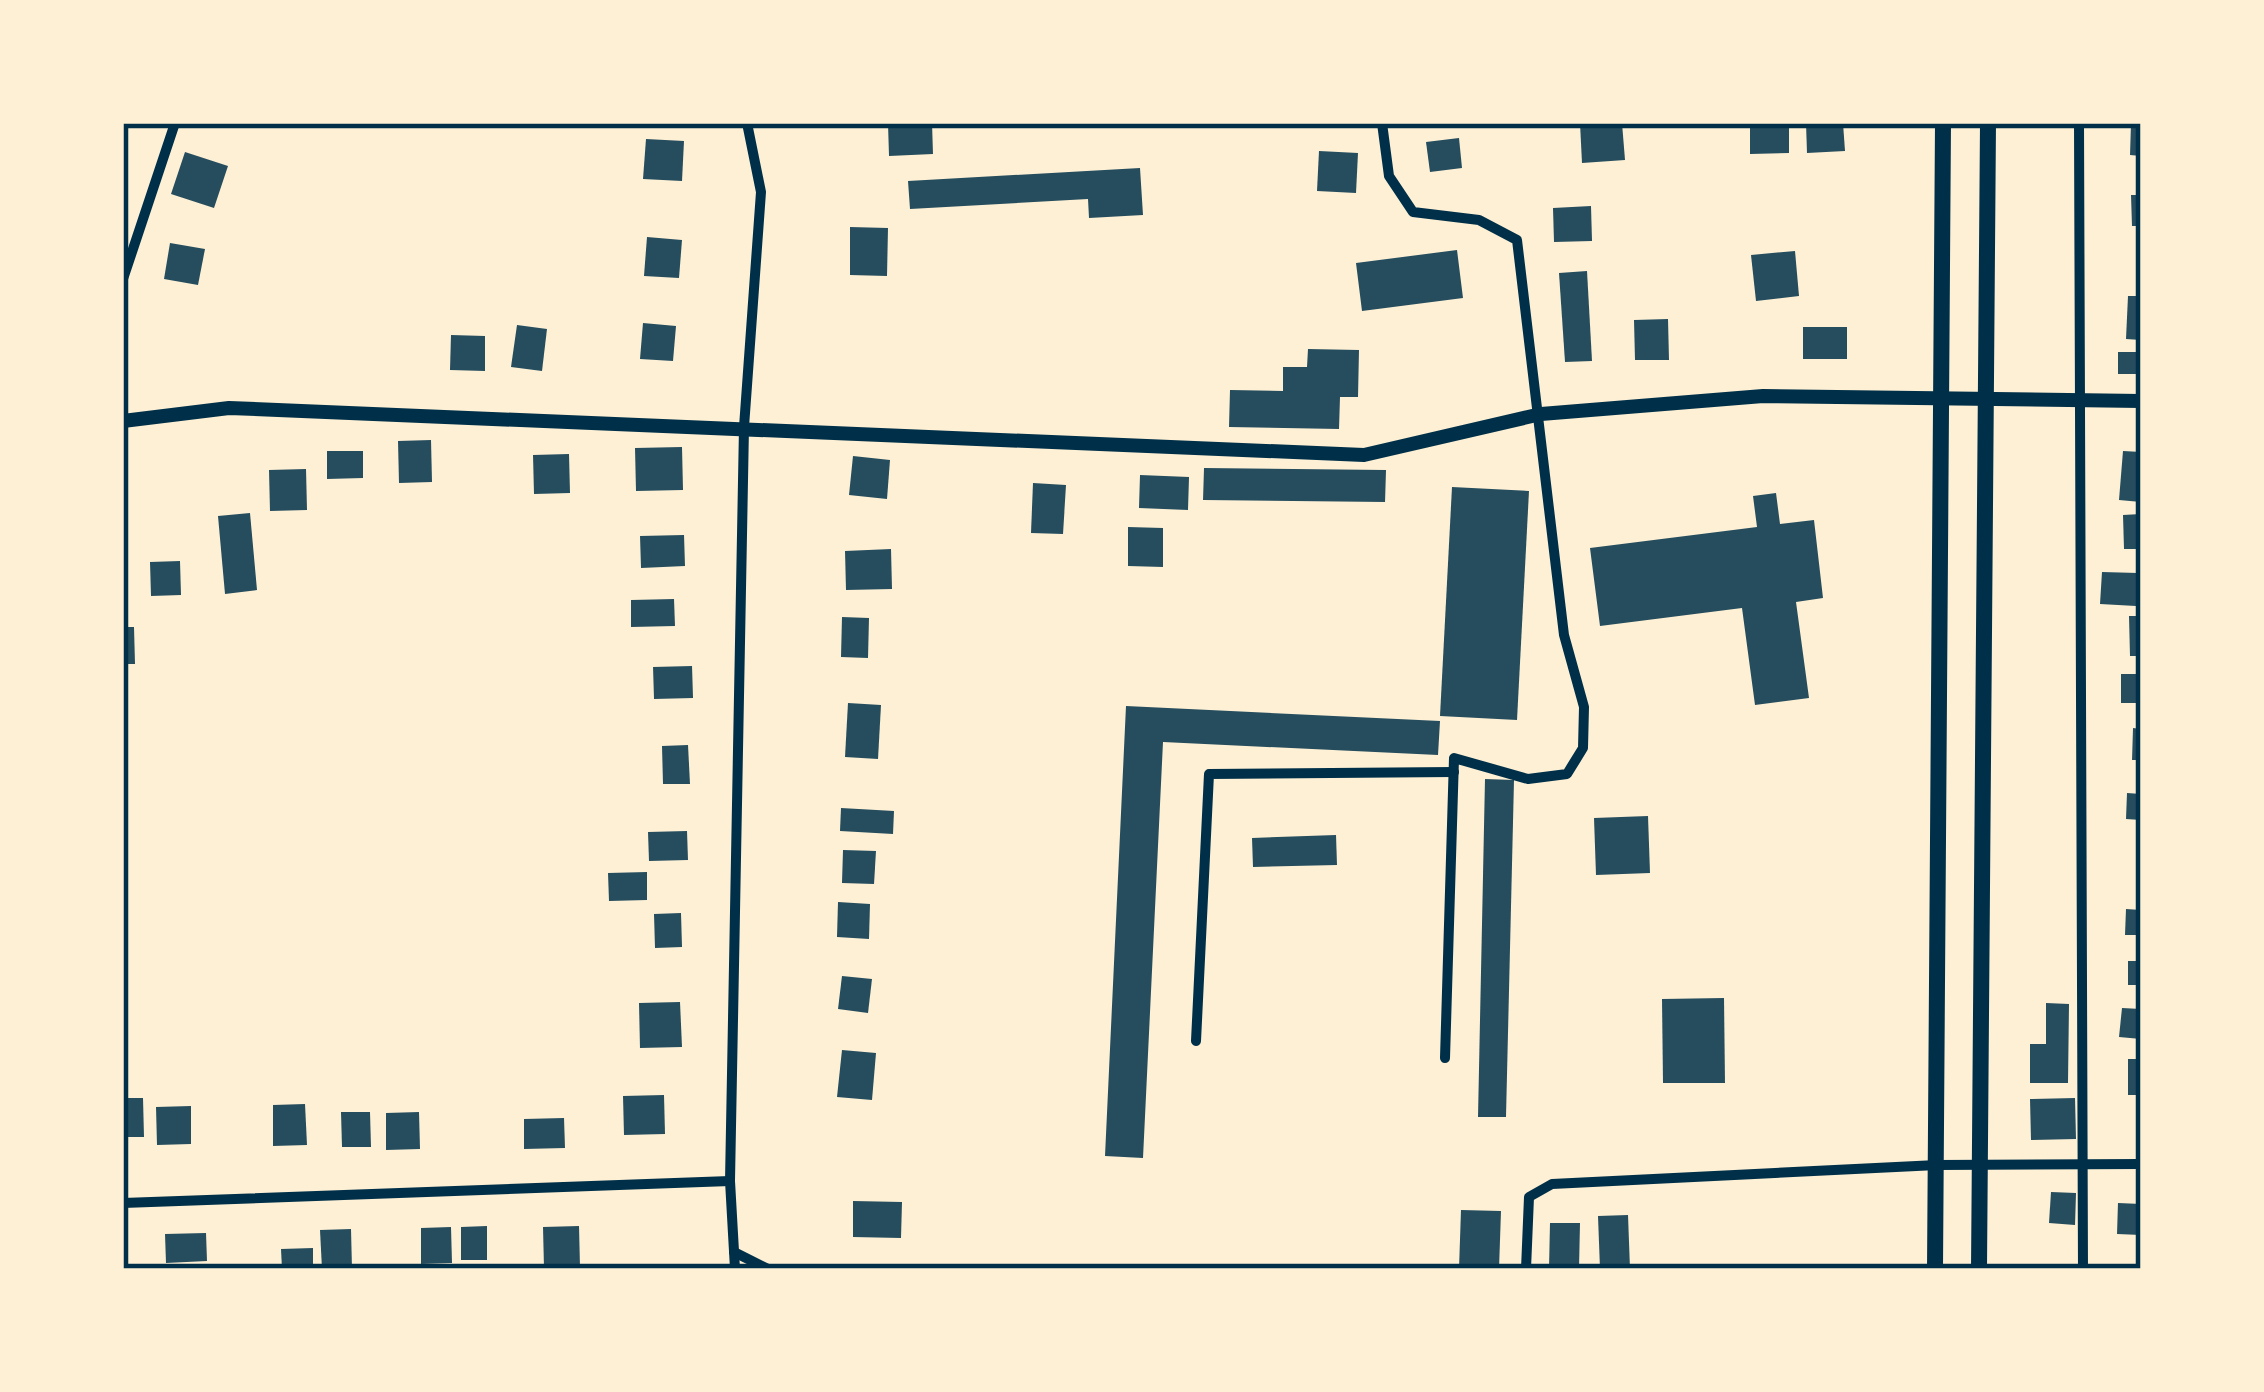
<svg xmlns="http://www.w3.org/2000/svg" width="2264" height="1392" font-family="'IBM Plex Serif',serif">
<rect width="100%" height="100%" fill="#fdf0d5"/>
<g fill="#264d5e">
<polygon points="888,123 932,123 933,154 889,156"/>
<polygon points="1580,123 1622,123 1625,160 1582,163"/>
<polygon points="1750,123 1789,123 1789,153 1750,154"/>
<polygon points="1806,123 1843,123 1845,151 1807,153"/>
<polygon points="2131,123 2141,123 2141,156 2130,155"/>
<polygon points="1459,138 1462,168 1430,172 1426,142"/>
<polygon points="646,139 684,141 682,181 643,179"/>
<polygon points="1319,151 1358,153 1356,193 1317,191"/>
<polygon points="185,152 228,166 214,208 171,194"/>
<polygon points="1140,168 1143,215 1089,218 1088,199 910,209 908,181"/>
<polygon points="2131,195 2141,195 2141,226 2132,226"/>
<polygon points="1591,206 1592,241 1554,242 1553,208"/>
<polygon points="850,227 888,228 887,276 850,275"/>
<polygon points="647,237 682,240 679,278 644,276"/>
<polygon points="170,243 205,249 198,285 164,279"/>
<polygon points="1457,250 1463,298 1362,311 1356,263"/>
<polygon points="1795,251 1799,296 1756,301 1751,255"/>
<polygon points="1587,271 1592,361 1565,362 1559,273"/>
<polygon points="2128,296 2141,296 2141,340 2126,339"/>
<polygon points="1668,319 1669,360 1635,360 1634,320"/>
<polygon points="643,323 676,326 673,361 640,359"/>
<polygon points="517,325 547,329 542,371 511,367"/>
<rect x="1803" y="327" width="44" height="32"/>
<polygon points="451,335 485,336 485,371 450,370"/>
<polygon points="1308,349 1359,350 1358,397 1340,397 1339,429 1229,427 1230,390 1283,391 1283,367 1307,367"/>
<rect x="2118" y="352" width="23" height="22"/>
<polygon points="431,440 432,482 399,483 398,441"/>
<polygon points="682,447 683,490 636,491 635,448"/>
<polygon points="327,451 363,451 363,478 327,479"/>
<polygon points="2123,451 2141,452 2141,502 2119,500"/>
<polygon points="569,454 570,493 534,494 533,455"/>
<polygon points="853,456 890,460 887,499 849,495"/>
<polygon points="1204,468 1386,470 1385,502 1203,500"/>
<polygon points="306,469 307,510 270,511 269,470"/>
<polygon points="1140,475 1189,477 1188,510 1139,508"/>
<polygon points="1033,483 1066,485 1063,534 1031,533"/>
<polygon points="1452,487 1529,491 1517,720 1440,716"/>
<polygon points="1776,493 1780,524 1814,520 1823,598 1796,602 1809,698 1755,705 1742,608 1600,626 1590,548 1757,527 1753,496"/>
<polygon points="250,513 257,590 225,594 218,516"/>
<polygon points="2141,514 2141,549 2124,549 2123,515"/>
<polygon points="1128,527 1163,528 1163,567 1128,566"/>
<polygon points="684,535 685,566 641,568 640,536"/>
<polygon points="891,549 892,589 846,590 845,551"/>
<polygon points="180,561 181,595 151,596 150,562"/>
<polygon points="2102,572 2138,573 2136,606 2100,604"/>
<polygon points="674,599 675,626 631,627 631,600"/>
<polygon points="2129,616 2141,616 2141,656 2130,656"/>
<polygon points="842,617 869,618 868,658 841,657"/>
<polygon points="123,627 134,627 135,664 123,664"/>
<polygon points="692,666 693,698 654,699 653,667"/>
<rect x="2121" y="674" width="20" height="29"/>
<polygon points="848,703 881,705 878,759 845,757"/>
<polygon points="1126,706 1440,721 1438,755 1163,742 1143,1158 1105,1156"/>
<polygon points="2133,728 2141,729 2141,760 2132,760"/>
<polygon points="688,745 690,784 663,784 662,746"/>
<polygon points="1485,779 1514,780 1506,1117 1478,1117"/>
<polygon points="2127,793 2141,794 2141,820 2126,819"/>
<polygon points="841,808 894,811 893,834 840,831"/>
<polygon points="1648,816 1650,873 1596,875 1594,818"/>
<polygon points="687,831 688,860 649,861 648,832"/>
<polygon points="1336,835 1337,865 1253,867 1252,838"/>
<polygon points="843,850 876,851 874,884 842,883"/>
<polygon points="647,872 647,900 609,901 608,873"/>
<polygon points="838,902 870,904 869,939 837,937"/>
<polygon points="2126,909 2141,910 2141,935 2125,935"/>
<polygon points="681,913 682,947 655,948 654,914"/>
<rect x="2128" y="961" width="13" height="24"/>
<polygon points="842,976 872,979 868,1013 838,1009"/>
<polygon points="1724,998 1725,1083 1663,1083 1662,999"/>
<polygon points="680,1002 682,1047 640,1048 639,1003"/>
<polygon points="2046,1003 2069,1004 2068,1083 2030,1083 2030,1044 2046,1044"/>
<polygon points="2122,1008 2141,1009 2141,1039 2119,1037"/>
<polygon points="842,1050 876,1053 872,1100 837,1097"/>
<rect x="2128" y="1059" width="13" height="36"/>
<polygon points="664,1095 665,1134 624,1135 623,1096"/>
<polygon points="123,1098 143,1098 144,1137 123,1137"/>
<polygon points="2075,1098 2076,1139 2031,1140 2030,1099"/>
<polygon points="305,1104 307,1145 273,1146 273,1105"/>
<polygon points="191,1106 191,1144 157,1145 156,1107"/>
<polygon points="341,1112 370,1112 371,1147 342,1147"/>
<polygon points="419,1112 420,1149 386,1150 386,1113"/>
<polygon points="564,1118 565,1148 524,1149 524,1119"/>
<polygon points="2051,1192 2076,1193 2075,1225 2049,1223"/>
<polygon points="853,1201 902,1202 901,1238 853,1237"/>
<polygon points="2118,1203 2141,1204 2141,1235 2117,1234"/>
<polygon points="1461,1210 1501,1211 1499,1269 1459,1269"/>
<polygon points="1628,1215 1630,1269 1600,1269 1598,1216"/>
<polygon points="1550,1223 1580,1223 1579,1269 1549,1269"/>
<polygon points="487,1226 487,1260 461,1260 461,1227"/>
<polygon points="579,1226 580,1267 544,1268 543,1227"/>
<polygon points="451,1227 452,1263 421,1264 421,1228"/>
<polygon points="351,1229 352,1269 322,1269 320,1230"/>
<polygon points="206,1233 207,1261 166,1263 165,1234"/>
<polygon points="313,1248 313,1269 282,1269 281,1249"/>
</g>
<g fill="none" stroke-linecap="round" stroke-linejoin="round">
<g stroke="#003049" stroke-width="10">
<polyline points="1382,123 1389,176 1413,212 1479,220 1517,240 1564,635 1584,707 1583,748 1567,774 1528,779 1454,758 1445,1058"/>
<polyline points="2079,123 2083,1269"/>
<polyline points="123,279 175,123"/>
<polyline points="1196,1041 1209,774 1454,772"/>
<polyline points="123,1203 730,1181"/>
<polyline points="734,1252 768,1269"/>
<polyline points="735,1269 730,1181 744,427 761,192 747,123"/>
<polyline points="1526,1269 1529,1197 1552,1184 1937,1165 2141,1164"/>
</g>
<polyline stroke="#003049" stroke-width="14" points="123,421 229,408 1364,455 1541,414 1763,396 2141,401"/>
<g stroke="#003049" stroke-width="16">
<polyline points="1935,1269 1943,123"/>
<polyline points="1979,1269 1988,123"/>
</g>
</g>
<rect width="2264" height="1392" fill="none" stroke="#fdf0d5" stroke-width="252"/>
<rect x="126" y="126" width="2012" height="1140" fill="none" stroke="#003049" stroke-width="4.5"/>
</svg>
